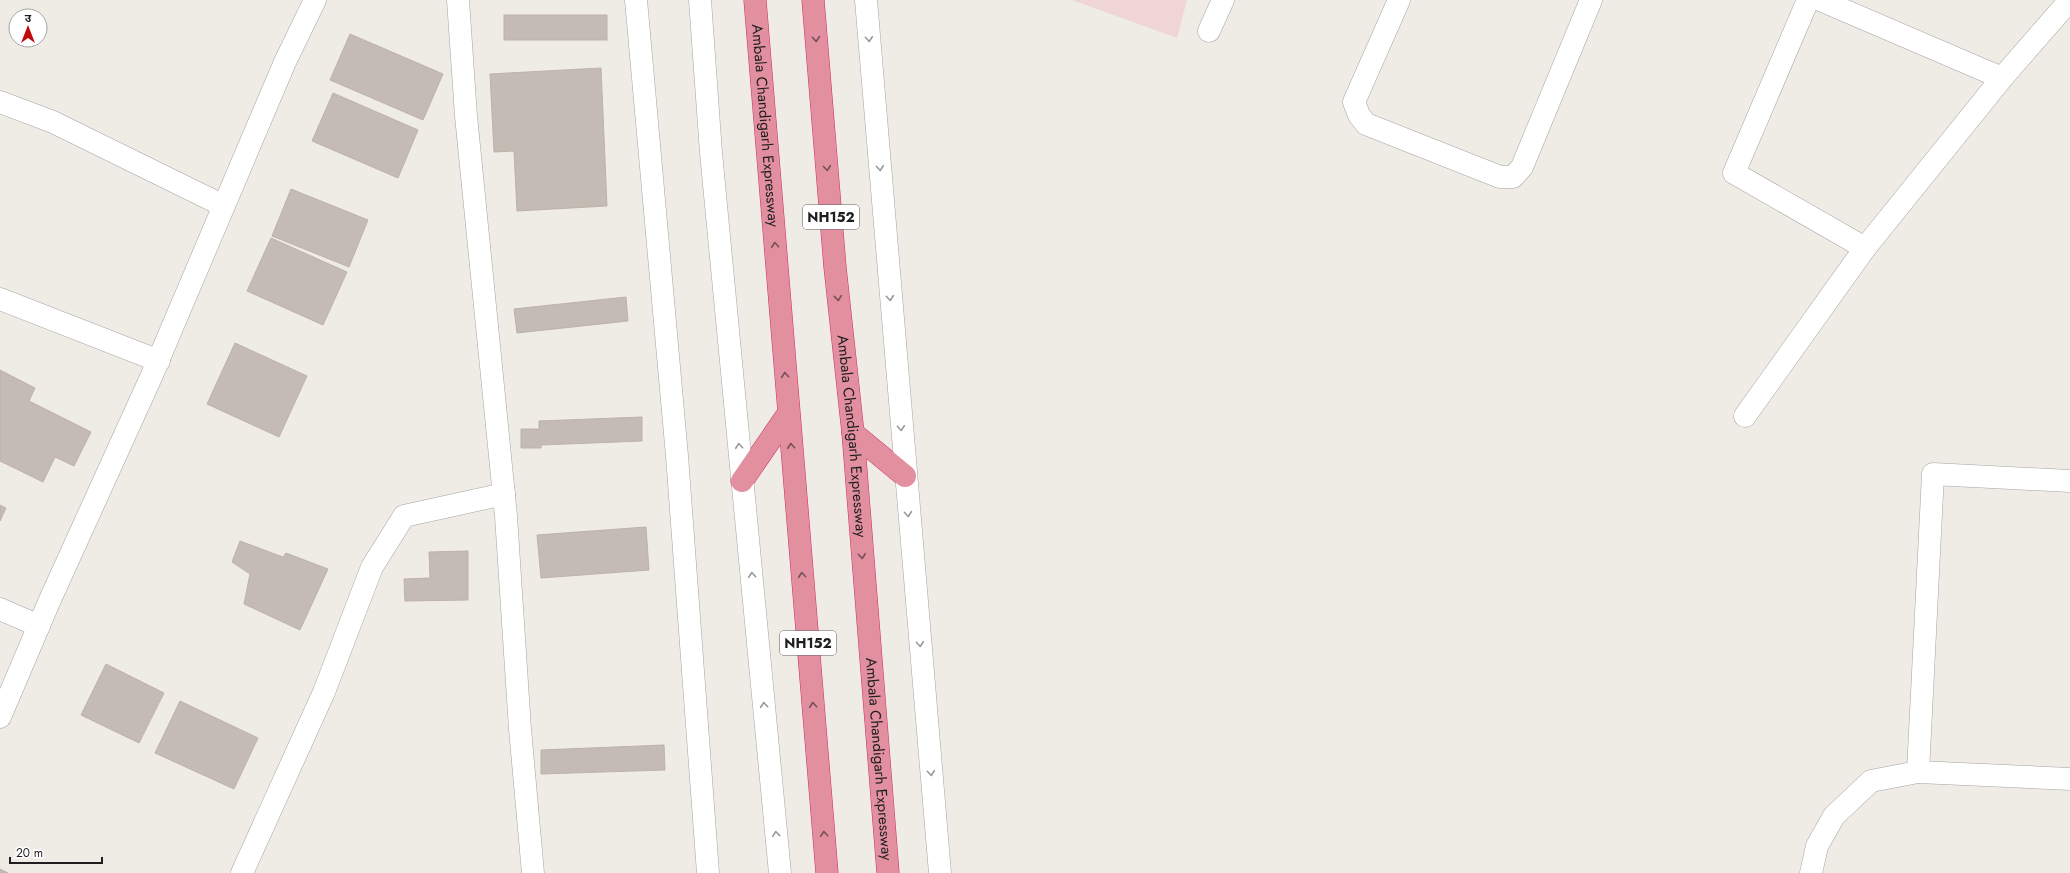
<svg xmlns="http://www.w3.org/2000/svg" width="2070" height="873" font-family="Jost,'Noto Sans Devanagari',sans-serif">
<rect width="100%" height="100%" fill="#efebe5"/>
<polygon fill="#efd5d4" points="1072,0 1187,0 1177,38"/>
<g fill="#c3bbb4" stroke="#bfb2a8">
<rect x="504" y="15" width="103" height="25"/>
<polygon points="350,34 443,74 423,120 330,80"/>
<polygon points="601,68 607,206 517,211 514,151 494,152 490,74"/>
<polygon points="333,93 418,130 398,178 312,141"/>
<polygon points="291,189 368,220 349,267 272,236"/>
<polygon points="271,238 347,272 323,325 247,291"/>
<polygon points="626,297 628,321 517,333 514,309"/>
<polygon points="235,343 307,376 279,437 207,404"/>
<polygon points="0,370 35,388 29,401 91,432 74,466 55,457 43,482 0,461"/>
<polygon points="642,417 642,441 541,445 541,448 521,448 521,429 539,429 539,421"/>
<polygon points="0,505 6,508 0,521"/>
<polygon points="646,527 649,570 541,578 537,535"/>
<polygon points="240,541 283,557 286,553 328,569 300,630 244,604 250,574 232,562"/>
<polygon points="468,551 468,600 405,601 404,579 430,578 429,552"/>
<polygon points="106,664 164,693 139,743 81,715"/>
<polygon points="180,701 258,738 234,789 155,753"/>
<polygon points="664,745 665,770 541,774 541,750"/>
<polygon points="0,869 8,873 0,873"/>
</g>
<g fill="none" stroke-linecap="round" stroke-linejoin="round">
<defs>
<g id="minor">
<polyline points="458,0 466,116 506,516 520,729 533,873"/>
<polyline points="636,0 677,456 708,873"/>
<polyline points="700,0 711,153 780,873"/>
<polyline points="866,0 940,873"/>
<polyline points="1399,0 1354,102 1359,115 1366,124 1500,177 1513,177 1522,167 1591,0"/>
<polyline points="1808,0 1734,173 1865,248"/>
<polyline points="1820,0 2002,78"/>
<polyline points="1209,31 1223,0"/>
<polyline points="0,102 53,122 224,206"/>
<polyline points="0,299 159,361"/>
<polyline points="1745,416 1865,248 2002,78 2070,0"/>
<polyline points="0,609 39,626"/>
<polyline points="0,717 49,602 152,375 285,62 315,0"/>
<polyline points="1918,772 1933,474 2070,481"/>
<polyline points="242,873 324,692 372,567 404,516 504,494"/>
<polyline points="1811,873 1817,846 1834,816 1871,781 1918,772 2070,779"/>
</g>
<g id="highway">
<path id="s1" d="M755 0 827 873"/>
<path id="s2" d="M813 0 835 267 853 433 888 873"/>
<polyline points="853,433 905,476"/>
<polyline points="742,481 788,414"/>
</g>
</defs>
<use href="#minor" stroke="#a5a5a5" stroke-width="23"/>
<use href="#highway" stroke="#d22c66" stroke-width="23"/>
<use href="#minor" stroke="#fff" stroke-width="22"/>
<use href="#highway" stroke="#e290a0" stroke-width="22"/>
</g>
<defs><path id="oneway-chevron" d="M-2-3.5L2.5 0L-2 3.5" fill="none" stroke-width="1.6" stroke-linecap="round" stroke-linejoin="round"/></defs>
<g stroke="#765158">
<use href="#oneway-chevron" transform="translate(816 39) rotate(85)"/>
<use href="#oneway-chevron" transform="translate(827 168) rotate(85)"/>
<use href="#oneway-chevron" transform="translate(775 245) rotate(-95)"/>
<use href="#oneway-chevron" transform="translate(838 298) rotate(84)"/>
<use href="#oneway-chevron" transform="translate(785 375) rotate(-95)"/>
<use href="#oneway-chevron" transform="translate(791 446) rotate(-95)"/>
<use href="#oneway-chevron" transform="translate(862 556) rotate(85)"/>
<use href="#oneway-chevron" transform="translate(802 575) rotate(-95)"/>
<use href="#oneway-chevron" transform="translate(813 705) rotate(-95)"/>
<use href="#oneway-chevron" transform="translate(824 834) rotate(-95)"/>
</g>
<g stroke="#9a9a9a">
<use href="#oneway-chevron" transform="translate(869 39) rotate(85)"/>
<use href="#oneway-chevron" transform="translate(880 168) rotate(85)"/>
<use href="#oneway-chevron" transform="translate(890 298) rotate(85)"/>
<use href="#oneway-chevron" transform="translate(901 428) rotate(85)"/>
<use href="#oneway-chevron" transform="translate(739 446) rotate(-95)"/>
<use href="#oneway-chevron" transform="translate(908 514) rotate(85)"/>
<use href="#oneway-chevron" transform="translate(752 575) rotate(-95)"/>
<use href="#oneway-chevron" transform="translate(920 644) rotate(85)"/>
<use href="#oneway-chevron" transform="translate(764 705) rotate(-95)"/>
<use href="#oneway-chevron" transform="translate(931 773) rotate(85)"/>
<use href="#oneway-chevron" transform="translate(776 834) rotate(-96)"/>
</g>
<g text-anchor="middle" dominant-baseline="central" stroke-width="4" stroke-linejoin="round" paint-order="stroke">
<g fill="#fff" stroke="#626262" stroke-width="1">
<rect x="803" y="205" width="56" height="24" rx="3"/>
<rect x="780" y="631" width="56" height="24" rx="3"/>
</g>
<g font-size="14" font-weight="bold" fill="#1e1e1e">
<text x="831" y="217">NH152</text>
<text x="808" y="643">NH152</text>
</g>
<g font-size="15" fill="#1e1e1e" stroke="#fff">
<text stroke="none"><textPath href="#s1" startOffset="126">Ambala Chandigarh Expressway</textPath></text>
<text stroke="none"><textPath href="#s2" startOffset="438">Ambala Chandigarh Expressway</textPath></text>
<text stroke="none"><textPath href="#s2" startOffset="762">Ambala Chandigarh Expressway</textPath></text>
</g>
</g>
<g transform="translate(28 28)"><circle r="19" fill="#ffffff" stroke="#a5a5a5"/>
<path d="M0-3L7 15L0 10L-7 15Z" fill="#c20a0b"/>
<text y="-6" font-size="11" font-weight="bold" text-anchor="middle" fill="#1e1e1e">उ</text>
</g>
<path d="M10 857v6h92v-6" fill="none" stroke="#1e1e1e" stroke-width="2"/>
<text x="16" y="857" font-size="12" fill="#1e1e1e" stroke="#ffffff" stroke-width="3" paint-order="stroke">20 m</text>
</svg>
